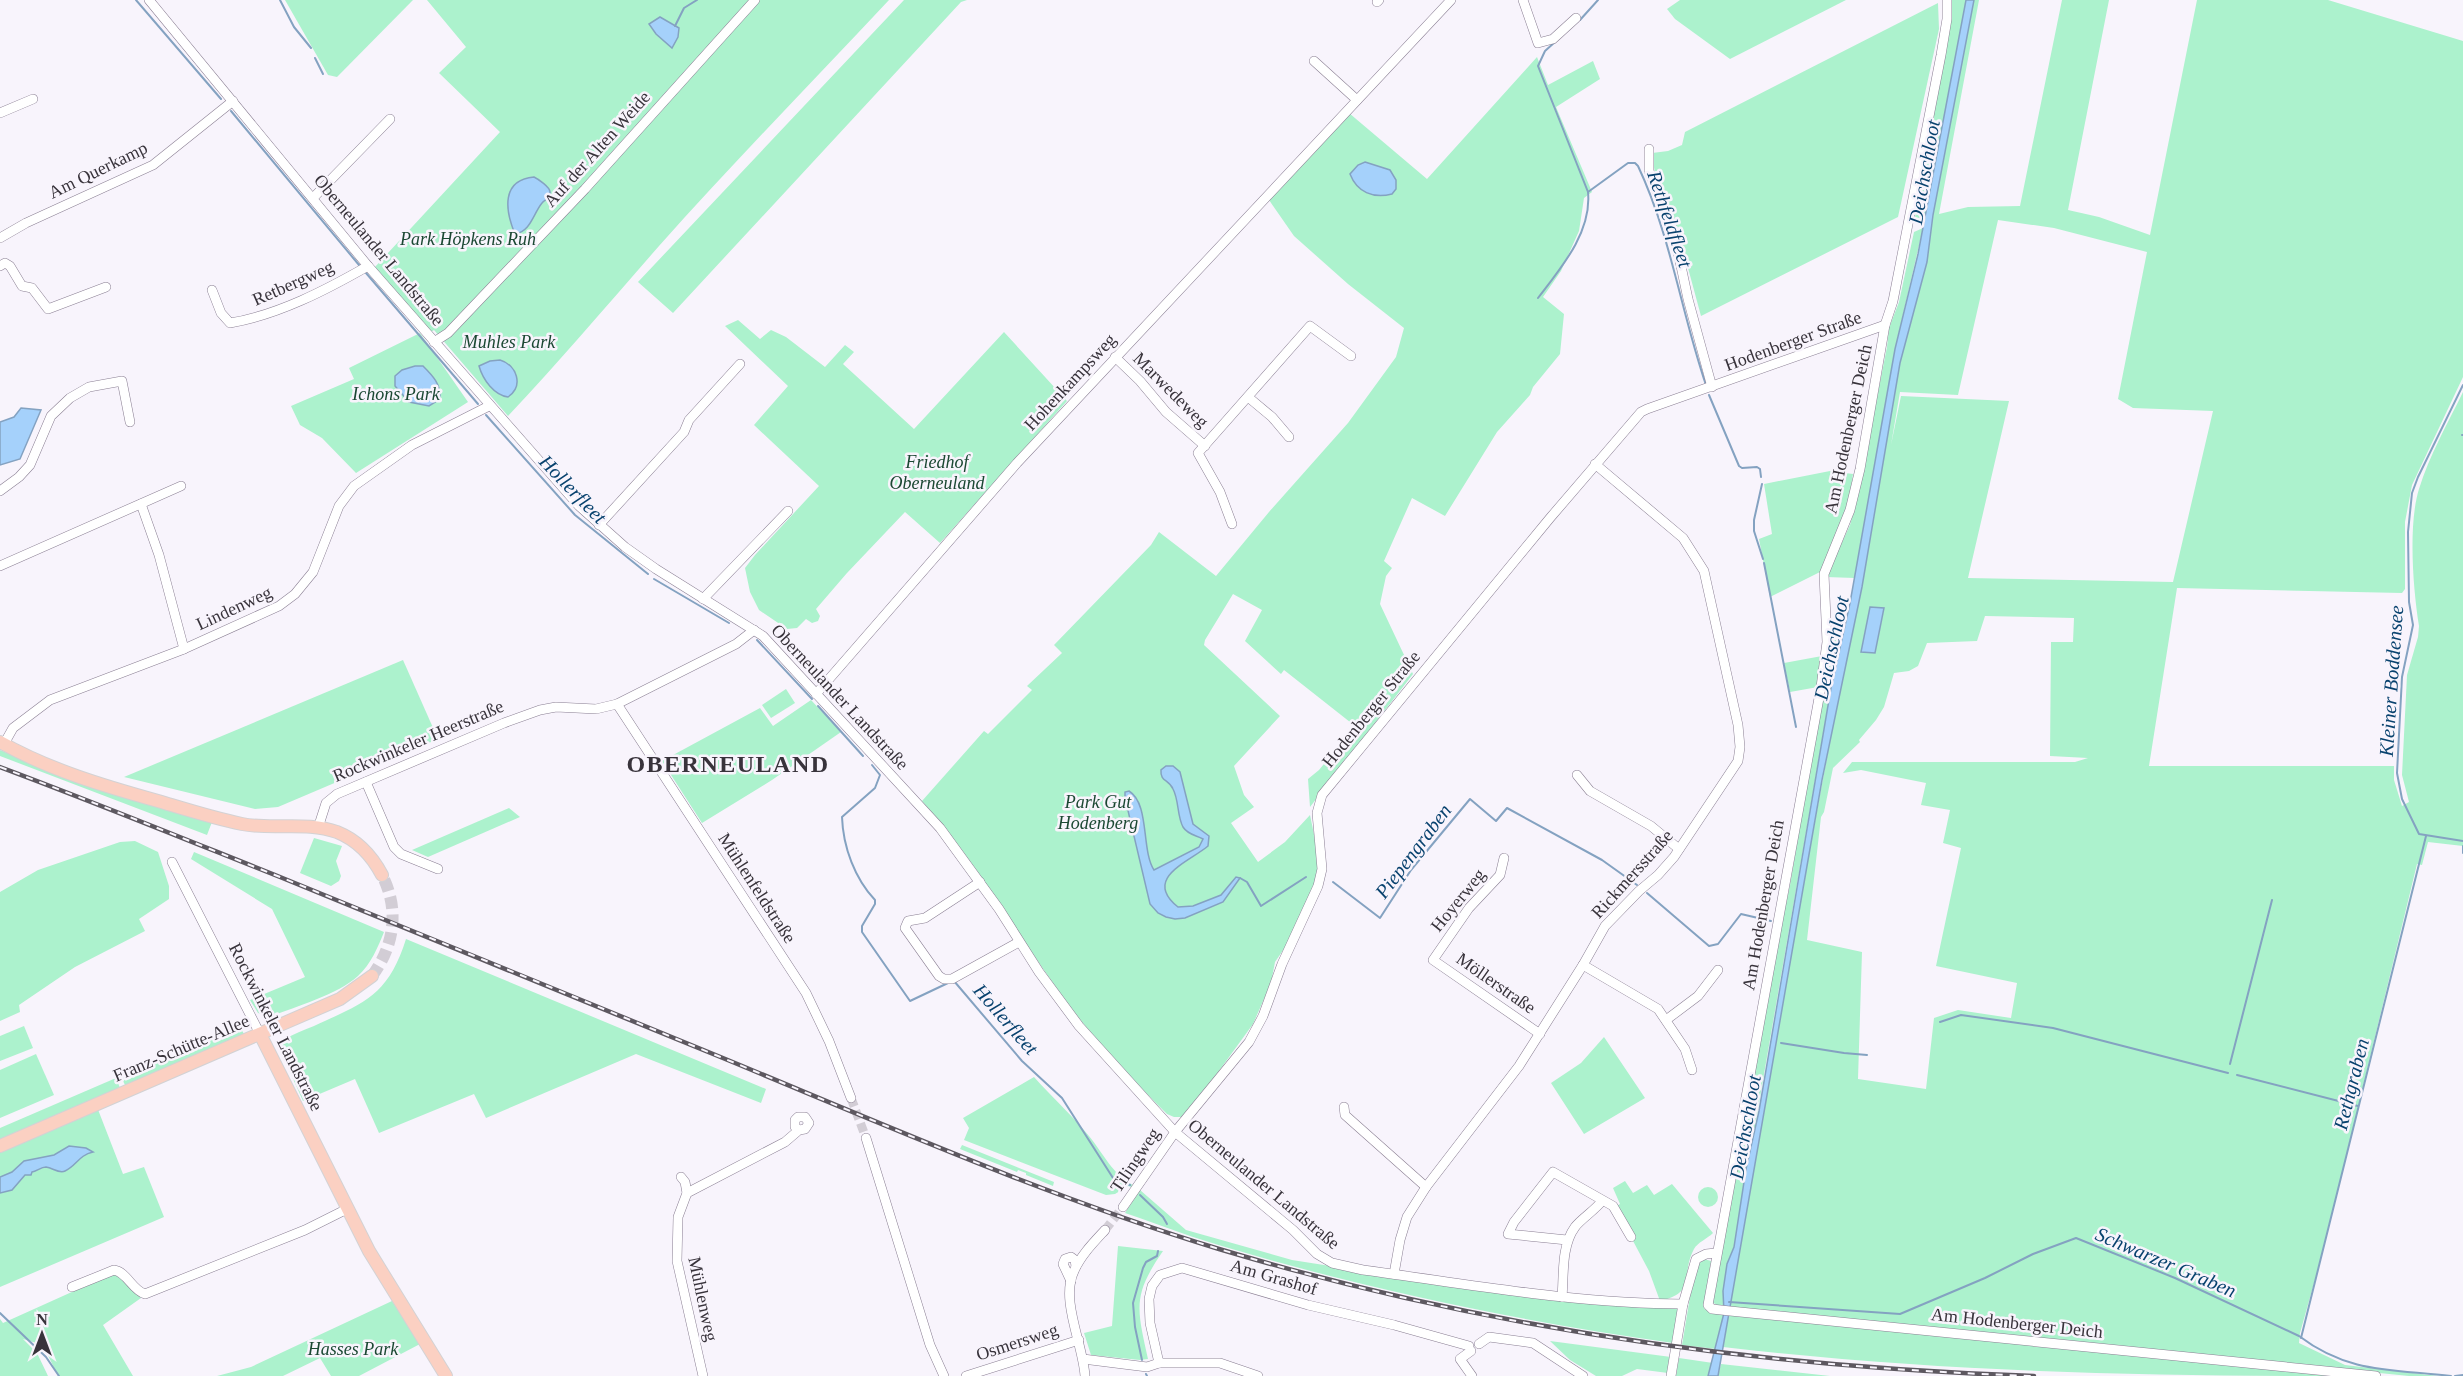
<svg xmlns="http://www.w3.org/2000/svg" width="2463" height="1376" font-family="'Times New Roman',serif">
<rect width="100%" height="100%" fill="#f8f4fc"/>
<g fill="#acf2cd" fill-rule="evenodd">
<polygon points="285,0 413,0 337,77 328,75"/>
<path d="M427 0H889C812 82 734 162 659 246 609 303 560 361 508 416L434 330 431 332 375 267 500 132 439 73 466 47Z"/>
<polygon points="904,0 967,0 961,2 673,313 638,282"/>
<polygon points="1680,0 1846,0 1730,59 1675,19 1667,9"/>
<polygon points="1951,0 1966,0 1924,222 1917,222 1915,217 1949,32"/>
<path d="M1974 0H1979L1939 214 1968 207 2020 206 2062 0H2109L2068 210 2099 217 2150 235 2197 0H2328L2463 41V377L2412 485 2405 522V589L2402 593 2177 588 2149 766H2394V780L2402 806 2409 802 2402 775 2407 675 2418 637 2419 626C2413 589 2408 524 2419 489 2429 456 2448 423 2463 392V846L2428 842 2422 865 2417 864 2323 1251 2300 1333 2299 1343 2345 1365 2438 1376H2409L1729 1307 1788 966 1842 677 1862 587 1900 363 1927 262 1933 215ZM1998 220 2054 228 2147 252 2118 399 2133 408 2213 411 2173 582 1968 578 2009 401 1901 396 1891 445 1900 392 1958 395ZM1870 607 1884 609 1875 653 1861 651ZM1985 616 2074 618 2073 642H2051L2050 756 2088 758 2075 762H1852L1843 773 1861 770 1926 783 1921 805 1950 810 1943 843 1961 848 1936 966 2017 983 2011 1018 1958 1010 1934 1018 1926 1089 1858 1079 1862 952 1807 940 1821 817 1824 812 1833 768 1860 742 1859 740 1876 720 1884 707 1894 673 1909 671 1918 666 1927 643 1977 641Z"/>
<polygon points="1938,3 1939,29 1898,217 1701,316 1678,231 1655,174 1652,153 1668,151 1682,145 1685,132"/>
<path d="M1537 57 1548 85 1593 61 1600 79 1556 107 1592 192 1584 198 1579 231 1561 271 1543 297 1564 314 1560 354 1533 387 1530 395 1497 432 1445 516 1412 498 1384 561 1392 568 1386 576 1380 604 1413 674 1310 807 1308 779 1319 770 1355 726 1284 670 1281 674 1245 641 1262 610 1233 594 1205 640 1204 645 1280 716 1234 766 1244 795 1254 807 1231 823 1258 862 1285 842 1310 815 1317 849V877L1288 943 1275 962 1271 983 1253 1024 1216 1075 1182 1117H1174L1167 1114C1133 1080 1098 1044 1069 1005 1019 938 978 863 922 801L984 731 988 734 1032 690 1027 686 1062 653 1054 645 1151 545 1159 532 1216 576 1269 512 1348 423 1396 357 1404 328 1348 284 1294 236 1269 200 1349 113 1427 179Z"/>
<polygon points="1923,228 1895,349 1855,578 1826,577 1850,525 1856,503 1887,347 1889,328 1899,302 1914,232"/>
<polygon points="738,320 760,339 771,330 786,337 825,367 845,345 854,352 843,364 914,429 1004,332 1067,401 940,543 905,512 847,573 816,609 820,616 818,621 812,623 806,619 797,628 787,629 759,610 750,592 745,568 755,555 819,486 754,425 788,386 725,326"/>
<polygon points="420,333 468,402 356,473 322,438 300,425 291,406 354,379 349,368"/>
<polygon points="1830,471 1853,474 1848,507 1820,572 1770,597 1759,539 1772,534 1764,484"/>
<path d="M1831 639 1842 641 1831 688 1734 1247C1724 1266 1724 1286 1725 1306L1720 1307 1712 1302 1773 963 1790 885Z"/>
<polygon points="1822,656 1818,687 1790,692 1784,663"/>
<polygon points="403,660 438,739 278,807 255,809 124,777"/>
<polygon points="786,689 795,703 771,718 762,705"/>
<polygon points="811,700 841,732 772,780 702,823 662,761 760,708 773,726"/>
<polygon points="0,750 99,790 212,822 207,835 0,756"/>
<polygon points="509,808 520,817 428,857 412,850"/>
<polygon points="314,838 342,846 336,861 341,876 339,881 331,886 300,873"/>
<polygon points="135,841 158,852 169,886 169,899 139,919 145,931 75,967 19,1005 20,1012 0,1021 0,892 38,870 120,842"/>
<path d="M194 852 384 932C378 947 371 964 358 976 337 995 296 1006 270 1017L258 1013 250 1000 305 977 272 909 191 859Z"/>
<path d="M406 939 766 1089 761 1103 636 1054 486 1118 474 1094 379 1133 355 1079 303 1101 281 1052 284 1040C293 1034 304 1030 314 1026 364 1003 388 996 406 939Z"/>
<polygon points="24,1026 33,1048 0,1061 0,1036"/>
<polygon points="240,1027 244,1034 217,1050 129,1087 125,1085 121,1077"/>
<polygon points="1604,1037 1645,1098 1584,1134 1551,1083 1581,1063"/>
<polygon points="36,1054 54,1095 0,1118 0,1070"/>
<path d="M1034 1077C1052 1097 1072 1115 1089 1136 1103 1153 1113 1175 1133 1185L1131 1187 1128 1186 1115 1194 1106 1195 964 1140 969 1128 963 1118Z"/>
<polygon points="116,1078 120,1088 0,1142 0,1128"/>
<polygon points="97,1107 123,1174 144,1167 164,1217 0,1287 0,1149"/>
<polygon points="962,1145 1054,1182 1053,1186 1026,1175 1026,1173 1018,1170 1017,1172 960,1149"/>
<path d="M1625 1181 1633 1193 1647 1185 1654 1195 1672 1184 1713 1233C1708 1238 1697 1243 1694 1249 1680 1275 1698 1292 1660 1301L1649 1271 1615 1207 1620 1204 1613 1188Z"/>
<circle cx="1708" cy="1197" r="10"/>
<path d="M1140 1190 1186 1230 1292 1260 1394 1276 1675 1307 1680 1310 1673 1343C1525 1322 1377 1292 1232 1249 1196 1239 1160 1225 1125 1213Z"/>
<path d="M1118 1246 1163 1251C1132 1296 1137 1308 1148 1359L1140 1360 1091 1355 1084 1333 1112 1326Z"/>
<polygon points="1704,1259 1711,1261 1704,1309 1724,1313 1716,1349 1682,1345 1695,1267"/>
<polygon points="114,1273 120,1275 141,1298 103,1325 133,1376 58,1376 43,1345 23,1339 37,1353 48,1376 0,1376 0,1319 3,1323"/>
<polygon points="392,1301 420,1344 359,1376 331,1376 320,1358 283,1376 217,1376 251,1367"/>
<path d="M1729 1313 2333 1376C2129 1376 1926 1371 1723 1347Z"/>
<polygon points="1550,1341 1671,1357 1668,1373 1637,1369 1622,1376 1596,1376 1570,1360"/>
<polygon points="1679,1358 1713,1363 1708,1376 1676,1376"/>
<polygon points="1721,1364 1830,1376 1718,1376"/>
</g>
<g fill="#a5d1fb" stroke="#84a2c1" stroke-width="1.5">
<polygon points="1966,0 1974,0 1933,215 1927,262 1900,363 1862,587 1822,780 1718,1376 1708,1376 1724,1313 1723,1291 1727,1264 1734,1247 1746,1169 1759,1111 1831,688 1850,603 1895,349 1918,254"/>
<polygon points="660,17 679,28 678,37 672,48 656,34 649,24"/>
<path d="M1365 162 1390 170 1396 180V189L1392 194C1373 199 1357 192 1350 174L1358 165Z"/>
<path d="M534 177C538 179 550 187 550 192 551 199 545 199 542 203 533 214 531 231 515 234 505 210 501 180 534 177Z"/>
<path d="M500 360C517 365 524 386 508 397 494 395 483 380 479 366L490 361Z"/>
<path d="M415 366H423C433 376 441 384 440 399L429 406 409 402 395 386V376L402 370Z"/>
<polygon points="21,408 41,410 20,459 0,465 0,422 14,417"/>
<polygon points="1870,607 1884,608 1875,653 1861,652"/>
<path d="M1166 766H1173L1180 772 1193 824 1209 836 1208 846C1189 862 1142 878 1178 907L1193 906 1221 895 1236 877 1240 878 1223 902 1185 918 1175 919 1166 917 1158 913 1150 904 1125 798V792L1129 791C1150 804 1141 850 1154 870L1199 847 1203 839C1196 835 1188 835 1183 827 1177 816 1179 800 1173 789 1169 779 1160 782 1161 770Z"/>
<path d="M69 1146 86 1148 93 1152C79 1155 76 1166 65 1171 59 1174 53 1168 46 1167 41 1167 37 1171 32 1172L31 1175H25L12 1190 0 1193V1177L12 1172 24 1161 54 1155Z"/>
</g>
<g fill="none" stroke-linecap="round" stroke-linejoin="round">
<g stroke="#84a2c1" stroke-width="2">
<polyline points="136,0 221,99"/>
<polyline points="280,0 294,27 311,48"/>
<polyline points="1580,20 1598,0"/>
<polyline points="675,26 684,8 697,0"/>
<polyline points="315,58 323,74"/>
<polyline points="231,111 359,265"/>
<path d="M1588 192 1628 163H1635L1638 166C1671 236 1681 312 1706 385"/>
<polyline points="366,273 478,404"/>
<path d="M1538 298C1561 268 1592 232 1588 192L1538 66 1545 51 1555 42"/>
<polyline points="2463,385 2418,477 2412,493 2408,532 2409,602 2413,625 2402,677 2397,773 2402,799 2419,834 2463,841"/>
<polyline points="1709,395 1739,466 1742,468 1757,467 1760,469 1761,477"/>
<polyline points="486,415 575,515 648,574"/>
<polyline points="2462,435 2463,435"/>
<polyline points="1762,484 1754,520 1754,531 1763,559"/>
<polyline points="1764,563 1796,727"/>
<polyline points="654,579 729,623"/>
<polyline points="757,640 812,699"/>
<polyline points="818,706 863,756"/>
<path d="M872 765 880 775 875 788 842 817C843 847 855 879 875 900V904L862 926V932L910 1001 948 983"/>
<polyline points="2463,846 2463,853"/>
<polyline points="1240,878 1247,882 1261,906 1306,877"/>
<polyline points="1333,882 1380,918 1411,870 1470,799 1496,821 1507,808 1602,860 1637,885"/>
<polyline points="1647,893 1709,946 1718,944 1741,914 1771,921"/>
<polyline points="954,981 1022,1061 1062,1098 1113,1178 1130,1185"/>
<polyline points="1940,1022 1961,1015 2053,1028 2228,1073"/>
<polyline points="1781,1043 1844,1053 1867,1055"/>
<polyline points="2230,1064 2272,900"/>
<polyline points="2237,1075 2358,1106"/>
<polyline points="1140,1195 1163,1217 1167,1224"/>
<path d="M1729 1302 1900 1314 1985 1278 2033 1254 2076 1238 2175 1278 2299 1336C2349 1374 2393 1369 2451 1376"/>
<polyline points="0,1313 46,1357 59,1376"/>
<polyline points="2301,1338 2426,836"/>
<polyline points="1142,1360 1135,1327 1133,1303 1143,1268 1146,1262 1157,1256 1158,1251"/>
<polyline points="1146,1374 1147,1376"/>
<polyline points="2455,1376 2463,1375"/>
</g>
<g stroke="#d2cdd5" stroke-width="9" stroke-dasharray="9 4.5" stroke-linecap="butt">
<polyline points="851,1098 866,1138"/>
<polyline points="1105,1230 1123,1207"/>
</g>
<path stroke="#d2cdd5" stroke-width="12" stroke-dasharray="12 6" stroke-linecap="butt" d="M372 976C394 946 400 910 382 875"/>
<defs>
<g id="minor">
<path d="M149 0 368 266 579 506 625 547 656 569 763 636 940 828 999 909 1039 972 1079 1026 1175 1132 1293 1230 1317 1254 1332 1263 1363 1270C1469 1284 1575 1304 1683 1304"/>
<polyline points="1523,0 1538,43 1553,39 1576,18"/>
<polyline points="1947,0 1947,19 1941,55 1893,301 1885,325 1860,469 1850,510 1824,574 1827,642 1821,687 1708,1305 1712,1309 1730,1311 2376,1376"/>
<polyline points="1377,2 1379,0"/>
<polyline points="1314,61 1357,100"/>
<polyline points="0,113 33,99"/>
<polyline points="1649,149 1649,171 1674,233 1688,299 1712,387"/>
<polyline points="313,198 390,119"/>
<polyline points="0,238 26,223 153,165 233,101"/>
<polyline points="0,266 5,263 10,266 22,286 32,288 48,309 106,287"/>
<path d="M212 290 221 313 230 323C278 315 326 290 368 266"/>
<polyline points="434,342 448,333 585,189 755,0"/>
<polyline points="1115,357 1140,381 1166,412 1205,446"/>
<polyline points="1248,397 1272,417 1289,437"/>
<polyline points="0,491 19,477 30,465 51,416 70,398 89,387 122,381 130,422"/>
<polyline points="141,504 159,555 184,649"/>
<polyline points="1232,524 1220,492 1198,453 1310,326 1351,356"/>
<polyline points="599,525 684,432 689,420 740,364"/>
<polyline points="0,566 181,486"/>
<polyline points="703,599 788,511"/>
<polyline points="816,694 1017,463 1451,0"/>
<polyline points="617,704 806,993 829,1041 851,1098"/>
<polyline points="4,744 13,728 50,700 184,649 279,606 295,594 313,572 339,506 354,486 412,445 489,406"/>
<polyline points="1577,775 1590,791 1651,826 1679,849"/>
<polyline points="366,782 394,847 401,854 438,869"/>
<polyline points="318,828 326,803 337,794 504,723 540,710 556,707 596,709 617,704 736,644 754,630"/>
<polyline points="1504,858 1500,875 1469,908 1433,960 1540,1034"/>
<polyline points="172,862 260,1034"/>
<polyline points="980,882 925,918 908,921 905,928 939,976 944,979 952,979 1019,942"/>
<polyline points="1583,965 1658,1009 1685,1049 1692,1070"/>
<polyline points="1666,1020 1698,996 1718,970"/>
<polyline points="1344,1107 1345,1115 1426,1187"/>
<polyline points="866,1138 930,1345 944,1376"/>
<polyline points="681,1177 685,1182 687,1193 678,1217 677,1261 703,1376"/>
<polyline points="687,1193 785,1142 799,1130 805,1129 809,1123 805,1117 798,1117 795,1120 795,1127 799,1130"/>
<polyline points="1123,1207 1175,1132 1249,1042 1263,1016 1282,964 1318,886 1322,869 1317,813 1322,795 1550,518 1641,412 1647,409 1885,325"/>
<polyline points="1567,1240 1508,1234 1514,1222 1553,1172 1613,1206 1631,1237"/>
<polyline points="1394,1274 1400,1240 1407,1217 1426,1187 1519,1066 1583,965 1605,926 1639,891 1658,875 1674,857 1738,761 1740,747 1738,725 1704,571 1683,538 1595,464"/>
<polyline points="1071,1281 1063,1264 1065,1259 1071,1257 1075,1260 1076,1266"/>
<path d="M72 1287 114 1270C127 1272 132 1290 145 1294L305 1230 347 1209"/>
<path d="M1562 1297C1564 1275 1561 1246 1575 1227 1581 1219 1594 1211 1602 1201"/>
<polyline points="1479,1344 1489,1337 1533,1343 1583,1376"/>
<polyline points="1471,1351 1460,1359 1472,1376"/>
<polyline points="1083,1359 1147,1367 1159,1363 1220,1363 1258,1376"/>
<polyline points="1159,1363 1150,1323 1149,1299 1152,1286 1160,1275 1182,1268 1308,1305 1394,1325 1469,1346"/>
<polyline points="966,1376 1079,1340"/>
<path d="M1085 1376C1083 1344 1060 1300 1074 1271 1081 1255 1094 1242 1105 1230"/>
<polyline points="1671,1376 1683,1304 1696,1259 1706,1254 1716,1253"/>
</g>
<g id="major">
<path d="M0 742C50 770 104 786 158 801 185 809 213 818 242 824 272 830 307 821 337 832 357 840 372 856 382 875"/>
<polyline points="260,1034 369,1251 446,1376"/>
<polyline points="0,1146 340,999 372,976"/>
</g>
</defs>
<use href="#minor" stroke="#8a7f93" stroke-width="10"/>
<use href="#major" stroke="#d3d2d4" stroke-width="14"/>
<use href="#minor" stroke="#fff" stroke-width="9"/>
<use href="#major" stroke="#fbd0c2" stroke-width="12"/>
<defs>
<path id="rail" d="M0 767C94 802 187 840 280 877 426 936 572 996 718 1056 883 1124 1048 1197 1219 1249 1486 1329 1756 1367 2034 1376"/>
</defs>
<use href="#rail" stroke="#5d5860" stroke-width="4.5"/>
<use href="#rail" stroke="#f8f4fc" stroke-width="2" stroke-dasharray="7" stroke-linecap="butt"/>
</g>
<g text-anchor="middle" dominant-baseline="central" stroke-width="5" stroke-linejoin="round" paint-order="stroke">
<g font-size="18" fill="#38333b" stroke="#f8f4fc">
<text transform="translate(597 149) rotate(-48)">Auf der Alten Weide</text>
<text transform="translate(98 170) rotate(-26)">Am Querkamp</text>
<text transform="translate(379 250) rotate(50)">Oberneulander Landstraße</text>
<text transform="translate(293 283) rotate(-24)">Retbergweg</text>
<text transform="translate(1793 341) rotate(-20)">Hodenberger Straße</text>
<text transform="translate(1070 382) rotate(-47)">Hohenkampsweg</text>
<text transform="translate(1171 390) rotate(45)">Marwedeweg</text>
<text transform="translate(1848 429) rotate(-78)">Am Hodenberger Deich</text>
<text transform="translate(234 608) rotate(-25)">Lindenweg</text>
<text transform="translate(840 697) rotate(47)">Oberneulander Landstraße</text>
<text transform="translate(1371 709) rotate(-51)">Hodenberger Straße</text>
<text transform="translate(418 741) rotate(-23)">Rockwinkeler Heerstraße</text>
<text transform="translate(1632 874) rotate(-48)">Rickmersstraße</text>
<text transform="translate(757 888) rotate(57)">Mühlenfeldstraße</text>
<text transform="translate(1458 900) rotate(-51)">Hoyerweg</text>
<text transform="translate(1763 905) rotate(-80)">Am Hodenberger Deich</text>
<text transform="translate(1496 983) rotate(35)">Möllerstraße</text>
<text transform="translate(276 1027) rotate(63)">Rockwinkeler Landstraße</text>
<text transform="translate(181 1048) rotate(-23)">Franz-Schütte-Allee</text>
<text transform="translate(1135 1160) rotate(-56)">Tilingweg</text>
<text transform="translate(1264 1184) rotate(40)">Oberneulander Landstraße</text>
<text transform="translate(1274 1277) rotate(16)">Am Grashof</text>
<text transform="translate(703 1299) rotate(78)">Mühlenweg</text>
<text transform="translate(2017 1323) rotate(6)">Am Hodenberger Deich</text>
<text transform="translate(1017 1342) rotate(-18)">Osmersweg</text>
</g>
<g font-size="18" font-style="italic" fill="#1b4833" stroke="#f8f4fc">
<text x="468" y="239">Park Höpkens Ruh</text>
<text x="509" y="342">Muhles Park</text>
<text x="396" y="394">Ichons Park</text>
<text x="937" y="462">Friedhof<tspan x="937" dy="21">Oberneuland</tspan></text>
<text x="1098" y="802">Park Gut<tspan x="1098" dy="21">Hodenberg</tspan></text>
<text x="353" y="1349">Hasses Park</text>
</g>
<g font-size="20" font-style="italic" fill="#08426e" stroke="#f8f4fc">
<text transform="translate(1924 172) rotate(-80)">Deichschloot</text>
<text transform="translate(1670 219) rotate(71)">Rethfeldfleet</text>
<text transform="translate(573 489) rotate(46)">Hollerfleet</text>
<text transform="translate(1831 648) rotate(-78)">Deichschloot</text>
<text transform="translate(2391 681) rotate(-86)">Kleiner Boddensee</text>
<text transform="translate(1413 851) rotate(-53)">Piepengraben</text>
<text transform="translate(1006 1019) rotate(49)">Hollerfleet</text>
<text transform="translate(2351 1084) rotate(-76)">Rethgraben</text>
<text transform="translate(1745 1127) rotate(-80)">Deichschloot</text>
<text transform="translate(2166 1262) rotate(23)">Schwarzer Graben</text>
</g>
<g font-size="24" font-weight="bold" letter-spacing="1.5" fill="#38333b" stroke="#f8f4fc">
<text x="728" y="764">OBERNEULAND</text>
</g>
</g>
<g transform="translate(42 1334)" stroke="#f8f4fc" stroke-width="4.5" paint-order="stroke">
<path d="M0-4.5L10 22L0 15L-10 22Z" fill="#38333b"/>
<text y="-9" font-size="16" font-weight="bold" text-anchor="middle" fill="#38333b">N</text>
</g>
</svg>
